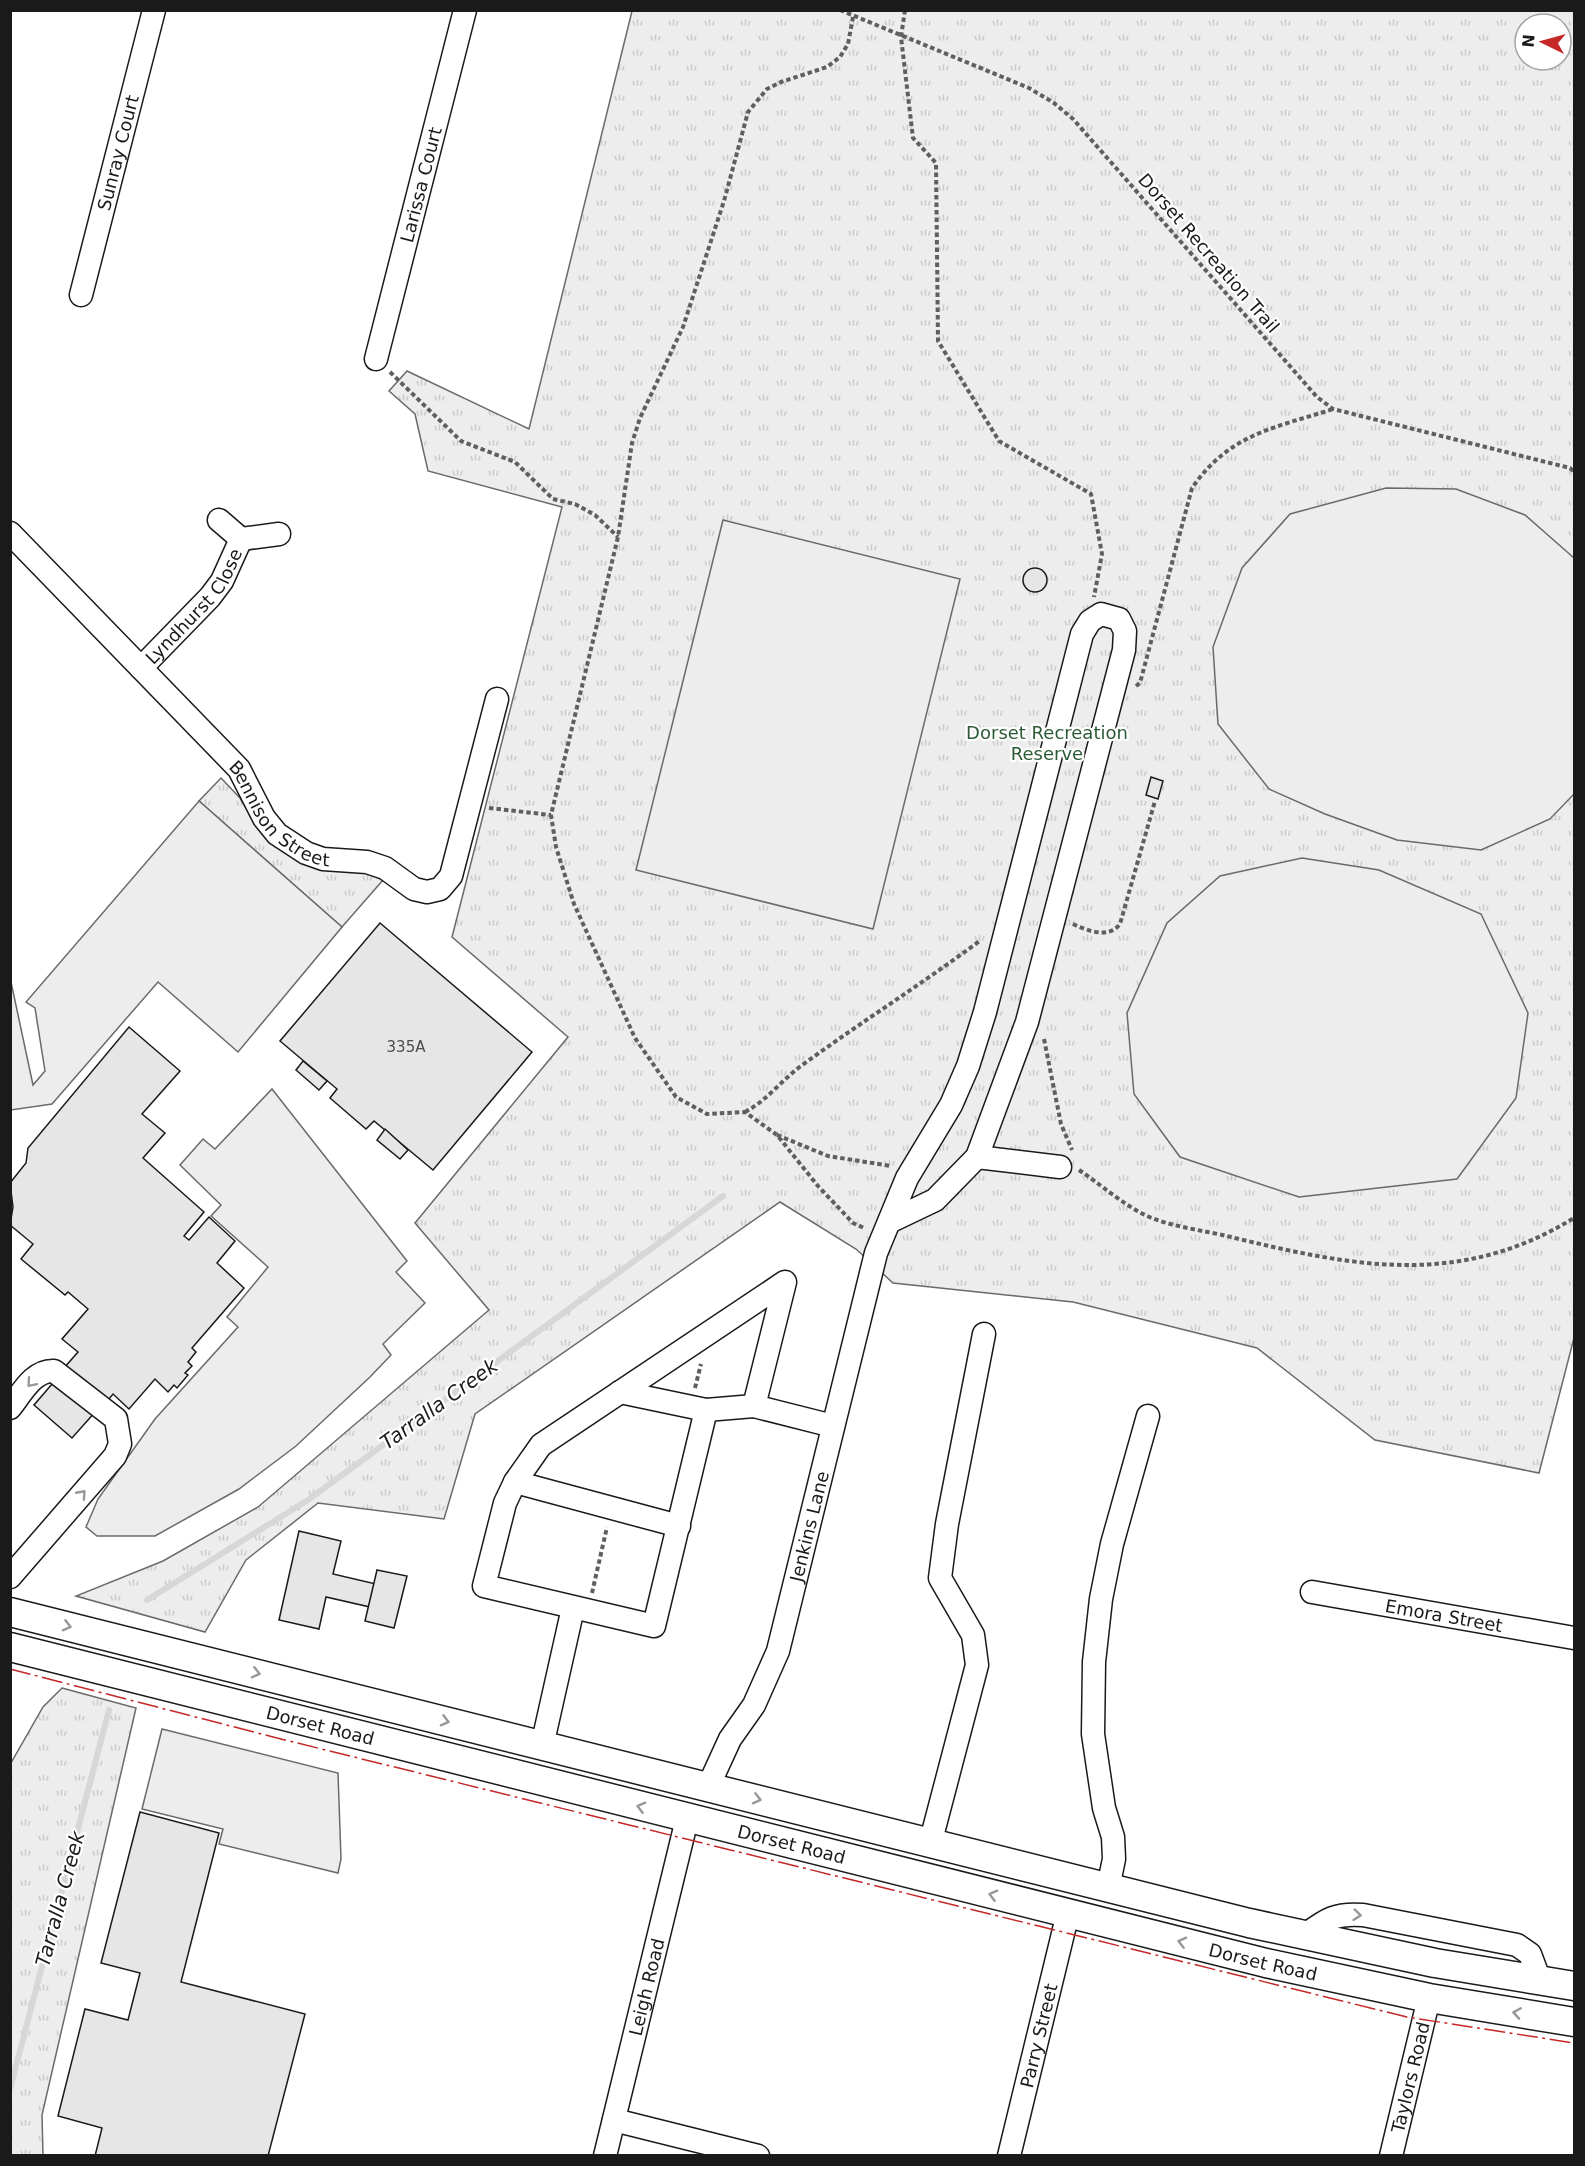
<svg xmlns="http://www.w3.org/2000/svg" width="1585" height="2166" font-family="'DejaVu Sans',sans-serif">
<defs>
<pattern id="park-tufts" width="24" height="20" patternUnits="userSpaceOnUse" patternTransform="scale(1.5)"><rect width="24" height="20" fill="#ededed"/><path d="M3 7l-1-3M5 7V3M7 7l1-3M15 17l-1-3M17 17v-4M19 17l1-3" fill="none" stroke="#cbcbcb"/></pattern>
</defs>
<rect width="100%" height="100%" fill="#fff"/>
<g fill="url(#park-tufts)" stroke="#6a6a6a" stroke-width="1.5" fill-rule="evenodd">
<path d="M632 11H1574V1338L1539 1473 1375 1440 1257 1348 1073 1302 893 1283 856 1249 780 1202 475 1414 444 1519 318 1503 246 1560 205 1632 76 1596 163 1561 258 1507 489 1310 415 1223 568 1037 452 937 562 507 428 471 415 414 389 391 407 371 529 429ZM1525 24H1561V60H1525Z"/>
<polygon points="221,778 240,798 261,832 277,847 361,871 383,880 342,927 199,801"/>
<polygon points="62,1688 136,1708 42,2115 43,2155 11,2155 11,1763 43,1707"/>
</g>
<g fill="#ededed" stroke="#6a6a6a" stroke-width="1.5">
<polygon points="1386,488 1456,489 1525,515 1574,558 1574,794 1550,819 1481,850 1397,840 1325,814 1269,789 1218,724 1213,647 1242,568 1290,514"/>
<polygon points="723,520 960,579 873,929 636,870"/>
<polygon points="199,801 342,927 238,1052 158,982 52,1104 11,1110 11,982 33,1085 45,1071 35,1008 26,1002"/>
<polygon points="1302,858 1379,870 1481,914 1528,1013 1516,1098 1457,1179 1299,1197 1180,1157 1134,1094 1127,1013 1167,923 1220,876"/>
<polygon points="272,1089 407,1261 396,1272 425,1303 383,1344 391,1355 370,1377 296,1446 239,1489 155,1536 97,1536 86,1527 98,1499 155,1419 238,1327 227,1317 268,1267 211,1216 221,1205 180,1165 203,1139 215,1149"/>
<polygon points="162,1729 338,1773 341,1859 338,1873 219,1844 223,1829 142,1809"/>
</g>
<g fill="none" stroke-linecap="round" stroke-linejoin="round">
<g stroke="#d7d7d7" stroke-width="6">
<polyline points="147,1600 308,1500 723,1196"/>
<polyline points="10,2089 109,1710"/>
</g>
</g>
<g fill="#e6e6e6" stroke="#1a1a1a" stroke-width="1.5">
<circle cx="1035" cy="580" r="12"/>
<polygon points="1151,777 1163,781 1158,799 1146,795"/>
<polygon points="380,923 532,1052 433,1170 374,1121 366,1129 330,1098 337,1089 280,1041"/>
<polygon points="129,1027 180,1071 142,1114 165,1133 143,1158 204,1212 184,1236 189,1240 209,1217 235,1241 217,1263 244,1288 192,1348 196,1352 188,1362 192,1366 185,1373 188,1375 177,1388 174,1385 168,1392 155,1379 129,1409 113,1394 105,1404 64,1368 78,1352 62,1339 88,1309 68,1292 65,1295 21,1259 33,1244 10,1225 13,1207 10,1183 26,1163 28,1148"/>
<polygon points="303,1061 327,1081 319,1090 296,1070"/>
<polygon points="385,1129 408,1150 400,1159 377,1140"/>
<polygon points="65,1369 104,1402 72,1438 34,1405"/>
<polygon points="299,1531 341,1541 333,1574 376,1584 370,1607 326,1597 319,1629 279,1620"/>
<polygon points="377,1570 407,1576 394,1628 365,1621"/>
<polygon points="140,1812 219,1833 181,1982 305,2014 268,2156 95,2156 102,2128 58,2116 85,2009 128,2020 140,1973 101,1963"/>
</g>
<g fill="none" stroke-linecap="round" stroke-linejoin="round">
<defs>
<g id="minor">
<path id="s1" d="M81 295 154 10"/>
<path id="s2" d="M376 359 465 10"/>
<polyline points="219,520 241,539 279,534"/>
<path id="s3" d="M10 533 239 769 264 818 277 834 306 853 323 859 367 862 385 868 414 889 427 892 440 889 451 876 497 699"/>
<path id="s4" d="M141 668 210 597 222 581 241 539"/>
<polyline points="977,1157 1060,1167"/>
<polyline points="620,1392 706,1410 754,1406 833,1426"/>
<path d="M10 1408C22 1393 33 1370 54 1371L116 1419 120 1444 115 1456 10 1577"/>
<polyline points="706,1410 654,1626 484,1586 505,1503 515,1482 541,1445 785,1282 754,1406"/>
<polyline points="515,1482 679,1526"/>
<path id="s5" d="M1312 1592 1574 1638"/>
<polyline points="542,1746 573,1608"/>
<path id="s6" d="M708 1787 730 1739 754 1705 778 1651 876 1253 907 1178 951 1105 968 1066 985 1012 1082 634 1090 621 1101 614 1119 619 1125 631 1124 650 1027 1022 977 1157 935 1200 889 1222"/>
<polyline points="930,1844 977,1665 973,1635 940,1578 947,1524 984,1334"/>
<polyline points="1108,1888 1114,1859 1113,1837 1104,1808 1093,1734 1094,1662 1101,1599 1112,1544 1148,1416"/>
<path d="M1305 1935C1327 1919 1335 1913 1363 1915L1517 1945 1530 1954 1540 1981"/>
<polyline points="614,2120 758,2156"/>
<path id="s7" d="M605 2156 687 1819"/>
<path id="s8" d="M1009 2156 1068 1913"/>
<path id="s9" d="M1391 2156 1429 1998"/>
</g>
<g id="major">
<polyline points="10,1612 1249,1923 1435,1963 1574,1986"/>
<path id="s10" d="M10 1647 1266 1963 1429 1998 1574 2022"/>
</g>
</defs>
<use href="#minor" stroke="#1a1a1a" stroke-width="25"/>
<use href="#major" stroke="#1a1a1a" stroke-width="31"/>
<g stroke="#5f5f5f" stroke-width="4" stroke-dasharray="4.5 3" stroke-linecap="butt">
<polyline points="840,10 1029,88 1054,103 1073,119 1317,397 1333,409 1570,468 1574,472"/>
<polyline points="905,10 901,37 913,138 936,163 938,341 999,441 1091,494 1102,554 1094,597"/>
<polyline points="853,17 848,44 840,57 827,67 781,82 767,89 748,112 724,201 683,327 640,418 632,443 618,537 551,815 556,847 574,904 635,1038 676,1097 707,1114 745,1112 777,1135 818,1186 853,1223 864,1228"/>
<polyline points="390,372 461,441 515,462 553,499 575,504 595,515 618,537"/>
<path d="M1136 686 1140 683 1192 488C1230 433 1275 428 1333 409"/>
<polyline points="489,808 551,815"/>
<path d="M1073 924C1088 931 1109 939 1120 924L1155 801"/>
<polyline points="1044,1039 1061,1124 1072,1150"/>
<path d="M745 1112C768 1100 783 1078 805 1063 863 1021 923 983 981 940"/>
<polyline points="777,1135 828,1156 891,1166"/>
<path d="M1079 1170C1100 1184 1120 1202 1143 1214 1169 1227 1203 1230 1231 1237 1354 1267 1460 1288 1574 1218"/>
<polyline points="695,1388 701,1364"/>
<polyline points="592,1593 607,1527"/>
</g>
<use href="#minor" stroke="#fff" stroke-width="22"/>
<use href="#major" stroke="#fff" stroke-width="28"/>
<polyline stroke="#c62828" stroke-width="1.5" stroke-dasharray="21 4.5 3 4.5" stroke-linecap="butt" points="10,1669 273,1737 1407,2017 1574,2043"/>
</g>
<defs><path id="oneway-chevron" d="M-2-3.5L2.5 0L-2 3.5" fill="none" stroke-width="1.6" stroke-linecap="round" stroke-linejoin="round" transform="scale(1.5)"/></defs>
<g stroke="#989898">
<use href="#oneway-chevron" transform="translate(31 1383) rotate(131)"/>
<use href="#oneway-chevron" transform="translate(82 1494) rotate(-48)"/>
<use href="#oneway-chevron" transform="translate(67 1626) rotate(14)"/>
<use href="#oneway-chevron" transform="translate(256 1673) rotate(14)"/>
<use href="#oneway-chevron" transform="translate(445 1721) rotate(14)"/>
<use href="#oneway-chevron" transform="translate(757 1799) rotate(14)"/>
<use href="#oneway-chevron" transform="translate(641 1807) rotate(-166)"/>
<use href="#oneway-chevron" transform="translate(993 1895) rotate(-166)"/>
<use href="#oneway-chevron" transform="translate(1357 1915) rotate(6)"/>
<use href="#oneway-chevron" transform="translate(1182 1942) rotate(-166)"/>
<use href="#oneway-chevron" transform="translate(1517 2013) rotate(-171)"/>
</g>
<g text-anchor="middle" dominant-baseline="central" stroke-width="4.5" stroke-linejoin="round" paint-order="stroke">
<g font-size="15" fill="#4d4d4d">
<text x="406" y="1047">335A</text>
</g>
<g font-size="18" fill="#1a1a1a" stroke="#fff">
<text stroke="none"><textPath href="#s1" startOffset="147">Sunray Court</textPath></text>
<text stroke="none"><textPath href="#s2" startOffset="180">Larissa Court</textPath></text>
<text transform="translate(1209 253) rotate(49)">Dorset Recreation Trail</text>
<text stroke="none"><textPath href="#s4" startOffset="82">Lyndhurst Close</textPath></text>
<text stroke="none"><textPath href="#s3" startOffset="392">Bennison Street</textPath></text>
<text stroke="none"><textPath href="#s6" startOffset="282">Jenkins Lane</textPath></text>
<text stroke="none"><textPath href="#s5" startOffset="134">Emora Street</textPath></text>
<text stroke="none"><textPath href="#s10" startOffset="320">Dorset Road</textPath></text>
<text stroke="none"><textPath href="#s10" startOffset="806">Dorset Road</textPath></text>
<text stroke="none"><textPath href="#s10" startOffset="1292">Dorset Road</textPath></text>
<text stroke="none"><textPath href="#s7" startOffset="174">Leigh Road</textPath></text>
<text stroke="none"><textPath href="#s8" startOffset="124">Parry Street</textPath></text>
<text stroke="none"><textPath href="#s9" startOffset="81">Taylors Road</textPath></text>
</g>
<g font-size="18" fill="#2b5a34" stroke="#fff">
<text x="1047" y="732">Dorset Recreation<tspan x="1047" dy="21">Reserve</tspan></text>
</g>
<g font-size="20" font-style="italic" fill="#1a1a1a" stroke="#fff">
<text transform="translate(439 1404) rotate(-36)">Tarralla Creek</text>
<text transform="translate(60 1899) rotate(-75)">Tarralla Creek</text>
</g>
</g>
<rect width="1585" height="2166" fill="none" stroke="#1a1a1a" stroke-width="24"/>
<g transform="translate(1543 42) rotate(275)"><circle r="28" fill="#ffffff" stroke="#a3a3a3" stroke-width="1.5"/>
<path d="M0-4.5L10 22L0 15L-10 22Z" fill="#c62828"/>
<text y="-9" font-size="16" font-weight="bold" text-anchor="middle" fill="#1a1a1a">N</text>
</g>
</svg>
